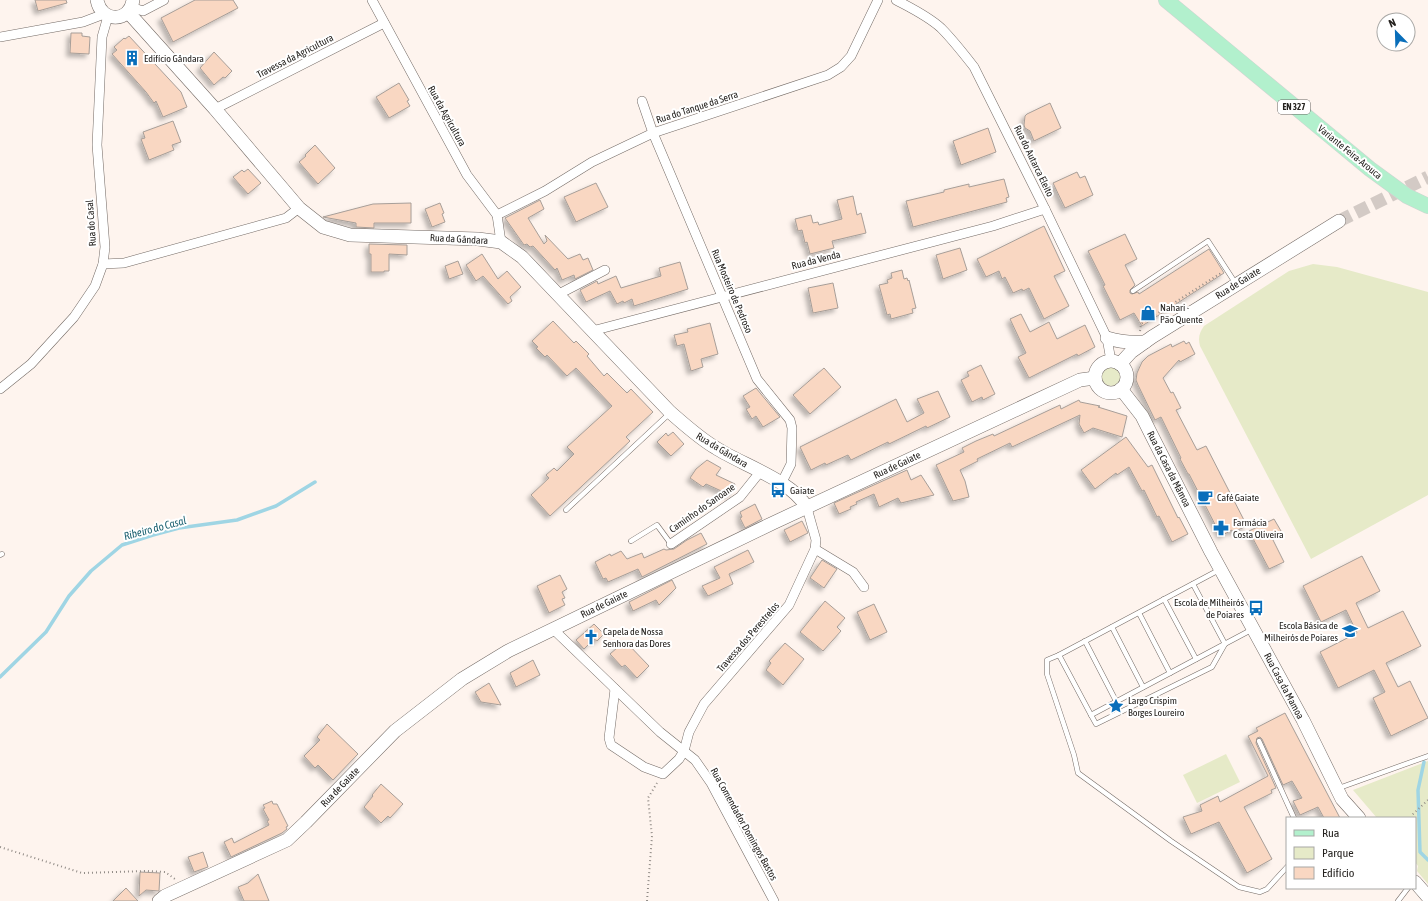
<svg xmlns="http://www.w3.org/2000/svg" width="1428" height="901" font-family="'Asap Condensed',sans-serif">
<defs>
<filter id="shadow"><feDropShadow dx="-3.5" dy="3.5" stdDeviation="2" flood-color="#0004"/></filter>
</defs>
<rect width="100%" height="100%" fill="#fef4ee"/>
<g fill="#e6eac8">
<path d="M1313 264 1337 267 1428 292V495L1311 559 1200 346C1198 338 1199 333 1204 326L1289 271Z"/>
<circle cx="1111" cy="376" r="10"/>
<polygon points="1226,754 1240,782 1197,803 1183,775"/>
<polygon points="1428,761 1428,884 1417,871 1418,866 1415,862 1415,818 1377,818 1353,790"/>
</g>
<g fill="none" stroke-linecap="round" stroke-linejoin="round">
<g stroke="#9fd5e4" stroke-width="3.5">
<polyline points="0,677 46,632 69,596 91,571 122,545 153,535 179,528 237,520 276,506 315,482"/>
<polyline points="1424,762 1418,790 1420,852 1428,860"/>
</g>
</g>
<g fill="#f9d7c2" stroke="#a79e98" filter="url(#shadow)">
<polygon points="35,0 66,0 67,3 38,11"/>
<polygon points="195,0 233,0 238,8 173,42 161,18"/>
<polygon points="71,33 82,33 82,36 90,37 89,54 70,53"/>
<polygon points="129,36 181,92 187,107 163,117 156,101 154,103 146,92 112,54 117,50 114,47 124,38 125,39"/>
<polygon points="214,52 232,71 225,78 223,77 214,85 200,68"/>
<polygon points="399,83 409,100 407,101 410,106 389,118 376,97"/>
<polygon points="1050,103 1061,128 1034,141 1030,131 1025,128 1024,125 1025,116 1027,114"/>
<polygon points="173,121 181,142 172,145 174,150 149,160 141,139 145,138 143,132"/>
<polygon points="988,128 996,152 961,165 953,141"/>
<polygon points="315,145 335,168 318,184 299,162 306,156 305,155"/>
<polygon points="248,169 261,183 248,194 233,177 242,170 244,172"/>
<polygon points="1077,172 1080,178 1085,176 1093,195 1065,208 1053,183"/>
<polygon points="1004,179 1009,197 1006,198 1007,202 913,227 906,201 944,192 944,190 969,184 969,187"/>
<polygon points="596,183 608,207 576,222 564,197"/>
<polygon points="853,196 857,215 861,213 866,233 832,241 834,248 810,254 807,242 805,243 802,230 798,231 795,219 811,215 813,223 818,222 819,225 842,219 837,200"/>
<polygon points="540,200 544,209 528,218 544,244 547,241 545,235 568,259 580,254 583,260 588,258 593,270 575,279 574,275 562,280 557,268 555,270 533,246 530,247 527,244 524,245 505,218"/>
<polygon points="411,203 411,223 374,223 374,228 356,227 356,223 323,217 373,204"/>
<polygon points="440,203 444,213 442,214 445,222 432,227 425,209"/>
<polygon points="1044,226 1065,271 1054,276 1069,306 1044,319 1029,288 1023,291 1022,289 1013,293 1005,277 1002,279 999,271 986,277 977,259"/>
<polygon points="1125,234 1137,259 1125,265 1135,285 1130,290 1130,293 1132,294 1138,292 1139,294 1209,249 1224,273 1142,326 1134,313 1120,320 1103,286 1105,285 1088,251"/>
<polygon points="369,244 407,245 407,255 389,254 389,271 384,271 384,272 371,272 371,254 369,254"/>
<polygon points="960,248 967,270 943,279 936,255"/>
<polygon points="482,254 498,279 507,271 521,287 510,297 512,301 508,304 483,276 476,281 466,265"/>
<polygon points="458,261 463,274 449,279 445,266"/>
<polygon points="680,262 688,289 634,306 632,299 624,303 623,301 617,304 610,291 586,302 580,290 597,281 598,284 616,276 621,288 661,276 659,268"/>
<polygon points="902,270 904,279 907,278 908,281 909,280 916,308 912,309 913,313 891,319 890,314 887,315 879,285 888,283 887,280 892,278 891,273"/>
<polygon points="833,283 838,308 813,313 808,288"/>
<polygon points="1021,314 1030,332 1049,322 1057,339 1085,325 1095,347 1078,356 1077,354 1029,378 1018,357 1026,353 1010,319"/>
<polygon points="553,321 574,343 576,341 589,354 587,356 604,376 607,373 627,393 631,389 653,412 626,437 630,441 550,516 531,495 549,478 546,475 554,468 557,471 574,454 567,447 612,406 576,368 567,376 547,355 545,357 536,348 538,347 532,341"/>
<polygon points="710,323 718,354 701,359 703,367 691,371 684,344 677,346 674,335 688,332 687,329"/>
<polygon points="1184,341 1186,344 1189,342 1195,354 1180,362 1179,360 1163,378 1171,393 1173,392 1181,408 1176,410 1197,450 1206,446 1247,526 1233,532 1232,530 1221,536 1189,474 1188,474 1180,459 1181,458 1161,417 1155,420 1138,385 1136,380 1137,373 1142,362 1148,356 1171,344 1172,347"/>
<polygon points="981,365 995,394 983,400 982,397 972,402 961,380 969,376 967,372"/>
<polygon points="824,368 841,387 810,414 793,395"/>
<polygon points="756,388 780,417 763,427 756,416 752,419 746,409 750,407 743,396"/>
<polygon points="938,391 950,417 927,428 926,426 889,444 888,442 851,460 848,455 826,465 825,463 811,470 800,447 896,399 907,422 924,413 917,399"/>
<polygon points="1079,400 1080,402 1100,406 1098,407 1127,416 1122,437 1093,428 1084,433 1079,424 1080,415 1012,447 1010,443 977,459 978,461 960,470 965,481 969,497 953,501 936,465 964,452 962,448 976,441 993,434 994,436 1060,405 1061,409"/>
<polygon points="673,432 684,444 671,456 657,442 666,433 668,436"/>
<polygon points="1126,437 1148,467 1152,465 1178,518 1179,517 1188,534 1172,542 1159,516 1157,517 1144,490 1142,491 1129,467 1117,475 1116,473 1095,489 1081,470"/>
<polygon points="707,460 721,468 716,475 735,484 730,495 706,484 703,487 690,478 696,469"/>
<polygon points="907,470 911,480 921,475 934,495 901,503 898,498 879,507 874,494 856,502 857,504 850,507 851,509 839,514 834,503"/>
<polygon points="755,504 762,519 745,528 740,518 742,517 740,512"/>
<polygon points="1274,519 1281,531 1271,536 1284,562 1269,569 1249,531"/>
<polygon points="802,521 808,533 790,542 784,530"/>
<polygon points="701,533 707,544 642,577 638,569 608,582 606,578 603,579 595,562 610,554 611,556 621,551 627,559 642,553 644,558 664,549 666,550 674,549 687,540"/>
<polygon points="748,550 754,562 729,574 733,584 708,596 702,586 720,578 714,567"/>
<polygon points="1362,556 1380,591 1356,603 1368,628 1403,611 1421,646 1386,663 1398,687 1410,681 1428,718 1391,736 1373,698 1385,692 1374,670 1338,688 1320,652 1357,633 1346,610 1321,622 1303,586"/>
<polygon points="822,560 837,569 824,588 810,578"/>
<polygon points="560,575 567,589 562,592 565,598 562,599 565,605 549,613 537,586"/>
<polygon points="672,580 676,588 659,605 656,600 633,611 629,602"/>
<polygon points="825,601 845,618 837,627 841,631 823,651 800,632"/>
<polygon points="874,604 887,632 870,640 857,612"/>
<polygon points="594,624 604,634 597,641 594,639 584,649 576,640"/>
<polygon points="625,641 649,666 637,678 625,665 622,667 610,654"/>
<polygon points="785,643 804,659 783,685 766,670 771,663 769,661"/>
<polygon points="533,660 540,675 516,687 510,673"/>
<polygon points="489,683 501,705 481,702 475,692"/>
<polygon points="1285,713 1340,818 1324,818 1318,807 1300,815 1293,801 1302,798 1292,781 1283,785 1262,739 1260,737 1257,738 1256,743 1276,788 1271,790 1272,793 1244,807 1272,859 1247,873 1219,822 1191,834 1183,817 1202,811 1200,805 1218,796 1220,802 1268,776 1248,736 1258,731 1256,728"/>
<polygon points="327,724 358,754 333,780 318,765 315,768 304,756 320,740 317,737"/>
<polygon points="381,784 403,804 390,818 388,816 381,823 364,807 373,796 372,795"/>
<polygon points="272,801 273,804 277,804 288,826 286,827 287,829 282,833 231,857 224,842 232,838 234,843 269,825 267,821 269,820 263,809 265,808 263,805"/>
<polygon points="203,852 208,867 194,872 188,857"/>
<polygon points="140,872 160,873 159,891 146,890 139,896"/>
<polygon points="258,874 269,901 244,901 238,887 248,883"/>
<polygon points="126,888 138,901 113,901"/>
</g>
<g fill="none" stroke-linecap="round" stroke-linejoin="round">
<polyline stroke="#d3cac5" stroke-width="13" stroke-dasharray="13 6" stroke-linecap="butt" points="1339,221 1428,177"/>
<defs>
<g id="lane">
<polyline points="1133,291 1208,241 1236,284"/>
<polyline points="566,510 670,413"/>
<polyline points="631,541 657,525 671,544"/>
<polyline points="0,555 2,554"/>
<polyline points="1219,570 1059,655 1091,715 1251,630"/>
<polyline points="1164,599 1196,659"/>
<polyline points="1139,613 1170,673"/>
<polyline points="1112,627 1143,687"/>
<polyline points="1085,641 1116,701"/>
<polyline points="1059,655 1047,660 1047,674 1074,755 1078,773 1171,841 1239,887 1260,892 1267,889 1287,867"/>
<polyline points="1091,715 1096,724 1212,667 1225,644 1193,584"/>
<polyline points="1259,741 1294,818"/>
<polyline points="1339,788 1428,756"/>
<polyline points="1398,901 1408,888"/>
</g>
<g id="street">
<polyline points="372,0 467,175 497,215 501,242"/>
<path d="M896 0C911 8 928 16 941 28 953 40 963 53 974 67L1045 209 1107 338 1111 361"/>
<polyline points="131,7 143,11 164,0"/>
<polyline points="0,37 83,22 104,14"/>
<polyline points="642,101 653,133 757,379 790,420 792,428 791,464 781,484"/>
<polyline points="215,109 384,23"/>
<polyline points="497,215 545,191 592,162 653,133 828,75 841,67 851,56 878,0"/>
<polyline points="103,264 124,263 286,218 299,208"/>
<polyline points="557,295 605,270"/>
<polyline points="592,331 993,226 1045,209"/>
<polyline points="0,389 31,364 74,317 95,286 103,264 105,247 97,145 102,37 108,16"/>
<polyline points="671,544 740,497 760,472"/>
<polyline points="815,549 853,572 864,587"/>
<polyline points="553,629 660,732 695,760 711,783 774,901"/>
<polyline points="615,689 609,738 611,745 644,767 663,774 679,759 684,751 689,732 704,704 789,605 815,549 816,540 807,508"/>
</g>
<g id="secondary">
<path d="M97 0C101 23 130 23 133 0"/>
<path d="M128 12 215 109 299 208 323 227 350 235 478 239 501 242 522 257 670 412C685 425 699 438 716 448 742 465 792 480 807 508"/>
<path d="M1107 338C1120 342 1131 343 1145 342"/>
<circle cx="1111" cy="377" r="16"/>
<polyline points="1120,364 1131,352 1152,337 1339,221"/>
<polyline points="1121,389 1142,416 1151,434 1211,552 1303,720 1342,799 1359,818"/>
<polyline points="1415,882 1428,897"/>
<polyline points="159,901 165,896 287,840 306,822 395,731 462,679 508,651 773,523 1080,380 1095,378"/>
</g>
<polyline id="primary" points="1166,0 1370,169 1407,196 1428,206"/>
</defs>
<use href="#lane" stroke="#746b66" stroke-width="5.5"/>
<use href="#street" stroke="#746b66" stroke-width="10"/>
<use href="#secondary" stroke="#746b66" stroke-width="14"/>
<use href="#primary" stroke="#d3d3d2" stroke-width="16"/>
<g stroke="#918b86" stroke-width="2" stroke-dasharray="1 3" stroke-linecap="butt">
<polyline points="1140,331 1141,324 1221,273"/>
<polyline points="1412,818 1412,815 1428,800"/>
<polyline points="0,847 82,873 146,871 165,872 175,879"/>
<polyline points="647,901 652,836 648,798 657,783"/>
</g>
<use href="#lane" stroke="#fff" stroke-width="4.5"/>
<use href="#street" stroke="#fff" stroke-width="9"/>
<use href="#secondary" stroke="#fff" stroke-width="13"/>
<use href="#primary" stroke="#b2f0cd" stroke-width="15"/>
</g>
<defs>
<symbol id="building-bare" viewBox="-9 -9 18 18"><path d="M-4-6H4V6H1V3H-1V6H-4ZM-2.5-4.3h1.7v1.8h-1.7ZM.8-4.3h1.7v1.8H.8ZM-2.5-1h1.7V.8h-1.7ZM.8-1h1.7V.8H.8Z" fill="#096eba" stroke="#fff" stroke-width="2.5" paint-order="stroke"/></symbol>
<symbol id="shop-bare" viewBox="-9 -9 18 18"><path d="M-5-2.5h2.3a2.7 3.5 0 0 1 5.4 0H5L5.5 6h-11ZM-1.5-2.5h3a1.5 2.3 0 0 0-3 0Z" fill="#096eba" stroke="#fff" stroke-width="2.5" paint-order="stroke"/></symbol>
<symbol id="bus-bare" viewBox="-9 -9 18 18"><path d="M-5-6H5V4H4V6H2V4H-2V6H-4V4H-5ZM-3.5-4V0h7V-4ZM-3.5 1.2v1.5H-2V1.2ZM2 1.2v1.5H3.5V1.2Z" fill="#096eba" stroke="#fff" stroke-width="2.5" paint-order="stroke"/></symbol>
<symbol id="cafe-bare" viewBox="-9 -9 18 18"><path d="M-5.5-4.5H6V0H3Q3 3.5 0 3.5H-2.5Q-5.5 3.5-5.5 0ZM3-3.2v2h1.7v-2ZM-6 4.5H4V6H-6Z" fill="#096eba" stroke="#fff" stroke-width="2.5" paint-order="stroke"/></symbol>
<symbol id="pharmacy-bare" viewBox="-9 -9 18 18"><path d="M-2-6h4v4h4v4h-4v4h-4v-4h-4v-4h4Z" fill="#096eba" stroke="#fff" stroke-width="2.5" paint-order="stroke"/></symbol>
<symbol id="school-bare" viewBox="-9 -9 18 18"><path d="M0-5L7-2L0 1L-7-2ZM-4 1L0 2.5L4 1V4Q0 6-4 4Z" fill="#096eba" stroke="#fff" stroke-width="2.5" paint-order="stroke"/></symbol>
<symbol id="church-bare" viewBox="-9 -9 18 18"><path d="M-1.2-6h2.4v3.5h3.3v2.4h-3.3V6h-2.4V-.1h-3.3v-2.4h3.3Z" fill="#096eba" stroke="#fff" stroke-width="2.5" paint-order="stroke"/></symbol>
<symbol id="sight-bare" viewBox="-9 -9 18 18"><path d="M0-6L1.8-2.2L6-1.7L2.9 1.2L3.7 5.4L0 3.3L-3.7 5.4L-2.9 1.2L-6-1.7L-1.8-2.2Z" fill="#096eba" stroke="#fff" stroke-width="2.5" paint-order="stroke"/></symbol>
</defs>
<g fill-rule="evenodd">
<use href="#building-bare" x="121" y="47" width="22" height="22"/>
<use href="#shop-bare" x="1137" y="302" width="22" height="22"/>
<use href="#bus-bare" x="767" y="479" width="22" height="22"/>
<use href="#cafe-bare" x="1194" y="486" width="22" height="22"/>
<use href="#pharmacy-bare" x="1210" y="517" width="22" height="22"/>
<use href="#bus-bare" x="1245" y="597" width="22" height="22"/>
<use href="#school-bare" x="1339" y="620" width="22" height="22"/>
<use href="#church-bare" x="580" y="626" width="22" height="22"/>
<use href="#sight-bare" x="1105" y="695" width="22" height="22"/>
</g>
<g text-anchor="middle" dominant-baseline="central" stroke-width="4" stroke-linejoin="round" paint-order="stroke">
<rect fill="#fff" stroke="#666462" stroke-width="1" x="1278" y="100" width="32" height="14" rx="3"/>
<g font-size="9" font-weight="bold" fill="#25221f">
<text x="1294" y="107">EN 327</text>
</g>
<g font-size="10" fill="#25221f" stroke="#fff">
<text transform="translate(295 56) rotate(-27)">Travessa da Agricultura</text>
<text transform="translate(697 107) rotate(-18)">Rua do Tanque da Serra</text>
<text transform="translate(447 116) rotate(61)">Rua da Agricultura</text>
<text transform="translate(1350 152) rotate(39)">Variante Feira-Arouca</text>
<text transform="translate(1034 161) rotate(64)">Rua do Autarca Eleito</text>
<text transform="translate(91 223) rotate(-94)">Rua do Casal</text>
<text transform="translate(459 239) rotate(3)">Rua da Gândara</text>
<text transform="translate(816 260) rotate(-14)">Rua da Venda</text>
<text transform="translate(1238 283) rotate(-32)">Rua de Gaiate</text>
<text transform="translate(732 291) rotate(67)">Rua Mosteiro de Pedroso</text>
<text transform="translate(722 450) rotate(31)">Rua da Gândara</text>
<text transform="translate(897 465) rotate(-25)">Rua de Gaiate</text>
<text transform="translate(1169 469) rotate(63)">Rua da Casa da Mâmoa</text>
<text transform="translate(702 508) rotate(-35)">Caminho do Sanoane</text>
<text transform="translate(604 604) rotate(-26)">Rua de Gaiate</text>
<text transform="translate(748 637) rotate(-49)">Travessa dos Perestrelos</text>
<text transform="translate(1284 686) rotate(62)">Rua Casa da Mamoa</text>
<text transform="translate(340 787) rotate(-46)">Rua de Gaiate</text>
<text transform="translate(744 824) rotate(61)">Rua Comendador Domingos Bastos</text>
</g>
<g font-size="10" fill="#25221f" stroke="#fff" text-anchor="start">
<text x="144" y="58">Edifício Gândara</text>
<text x="1160" y="307">Nahari -<tspan x="1160" dy="12">Pão Quente</tspan></text>
<text x="790" y="490">Gaiate</text>
<text x="1217" y="497">Café Gaiate</text>
<text x="1233" y="522">Farmácia<tspan x="1233" dy="12">Costa Oliveira</tspan></text>
<text x="1244" y="602" text-anchor="end">Escola de Milheirós<tspan x="1244" dy="12">de Poiares</tspan></text>
<text x="1338" y="625" text-anchor="end">Escola Básica de<tspan x="1338" dy="12">Milheirós de Poiares</tspan></text>
<text x="603" y="631">Capela de Nossa<tspan x="603" dy="12">Senhora das Dores</tspan></text>
<text x="1128" y="700">Largo Crispim<tspan x="1128" dy="12">Borges Loureiro</tspan></text>
</g>
<g font-size="11" font-style="italic" fill="#1a6070" stroke="#fff">
<text transform="translate(155 528) rotate(-15)">Ribeiro do Casal</text>
</g>
</g>
<rect x="1286" y="817" width="130" height="72" fill="#ffffff" stroke="#a8a7a5"/>
<rect x="1294" y="830" width="20" height="6" fill="#b2f0cd" stroke="#a8a7a5"/>
<text x="1322" y="837" font-size="12" fill="#25221f">Rua</text>
<rect x="1294" y="847" width="20" height="12" fill="#e6eac8" stroke="#a8a7a5"/>
<text x="1322" y="857" font-size="12" fill="#25221f">Parque</text>
<rect x="1294" y="867" width="20" height="12" fill="#f9d7c2" stroke="#a8a7a5"/>
<text x="1322" y="877" font-size="12" fill="#25221f">Edifício</text>
<g transform="translate(1396 32) rotate(337)"><circle r="19" fill="#ffffff" stroke="#a8a7a5"/>
<path d="M0-3L7 15L0 10L-7 15Z" fill="#096eba"/>
<text y="-6" font-size="11" font-weight="bold" text-anchor="middle" fill="#25221f">N</text>
</g>
</svg>
